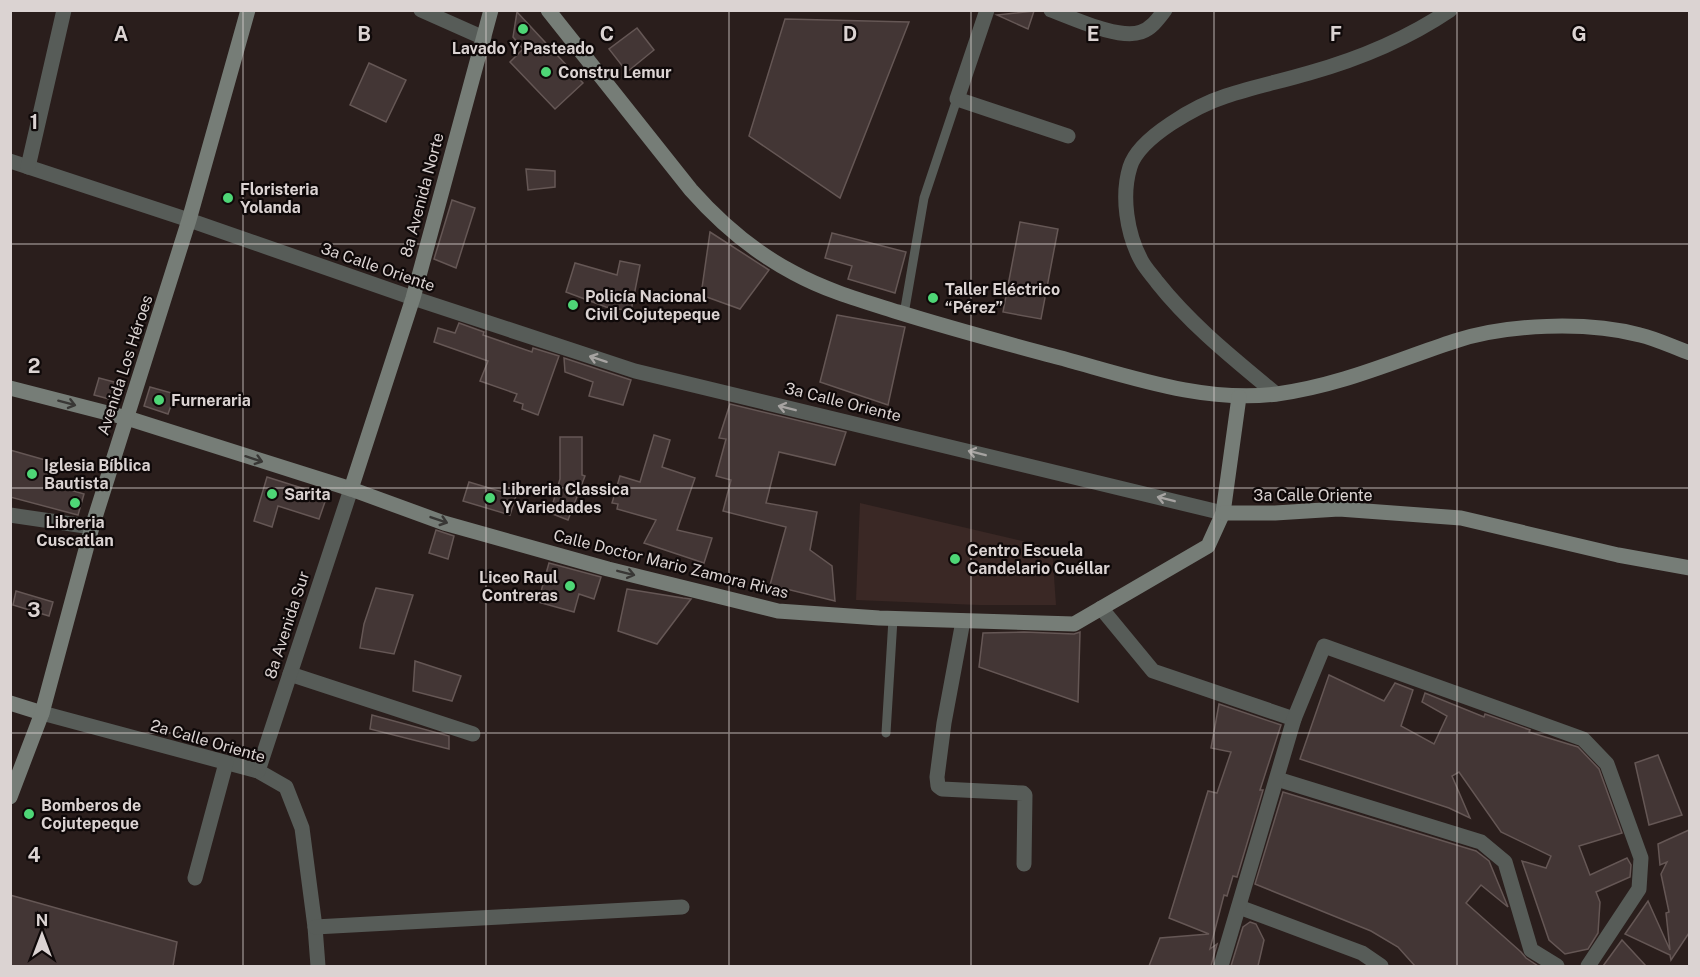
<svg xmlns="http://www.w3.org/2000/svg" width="1700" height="977" font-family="'Public Sans',sans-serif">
<rect width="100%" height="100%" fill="#2a1e1c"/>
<polygon fill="#3a2825" points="860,503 1052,548 1056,605 979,605 856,600"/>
<g fill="#433635" stroke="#655755" stroke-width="1.5">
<polygon points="1034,11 1028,29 997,15"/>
<polygon points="517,12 583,83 555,109 510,62 523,49 513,37"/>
<polygon points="785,19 909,22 840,198 749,136"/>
<polygon points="637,28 654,50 627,72 609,49"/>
<polygon points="369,63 406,80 386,122 350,105"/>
<polygon points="526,169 555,171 555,187 528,190"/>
<polygon points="452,200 475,208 456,268 434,259"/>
<polygon points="1020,222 1058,229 1041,319 1003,312"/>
<polygon points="710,232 769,270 740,309 701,295"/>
<polygon points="832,233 906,252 895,293 848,279 852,266 825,258"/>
<polygon points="620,261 640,265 631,311 606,307 566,292 575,263 617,275"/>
<polygon points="837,315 905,327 888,405 820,382"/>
<polygon points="459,323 484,332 483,335 532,352 533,348 559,356 538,415 522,409 523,404 514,401 517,394 480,381 488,361 434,342 438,328 455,333"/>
<polygon points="564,358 631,380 623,405 589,396 593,382 565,372"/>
<polygon points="99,378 118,383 113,400 94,395"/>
<polygon points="150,387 175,394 168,414 144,406"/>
<polygon points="730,404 846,432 835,465 779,452 766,503 817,512 810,550 832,566 835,601 770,585 786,527 723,511 731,480 716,476 726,439 719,438"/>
<polygon points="654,435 670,440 662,467 695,478 677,530 712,538 704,563 644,543 656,520 617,509 618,504 612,503 620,476 640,482"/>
<polygon points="560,437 582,437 582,475 585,476 568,520 550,513 560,479"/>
<polygon points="10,450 56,463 50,484 84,494 78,515 10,497"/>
<polygon points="267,477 327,496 319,519 278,506 272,527 254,521"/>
<polygon points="469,482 516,496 510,515 463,501"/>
<polygon points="436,530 454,536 448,559 429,553"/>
<polygon points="549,563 601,577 594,599 579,594 574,612 538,602"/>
<polygon points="376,588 413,595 394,654 360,648 364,624"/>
<polygon points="627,589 683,598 691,599 657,644 618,631"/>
<polygon points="16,591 53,602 49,616 13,605"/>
<polygon points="1024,632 1074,634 1080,632 1078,702 979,667 983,633"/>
<polygon points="415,661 461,676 452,701 413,691"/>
<polygon points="1329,675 1384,701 1395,683 1413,690 1401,726 1434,744 1447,716 1422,702 1425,693 1484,717 1485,714 1530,730 1529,732 1578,747 1599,769 1622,833 1579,846 1590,875 1627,858 1631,865 1630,877 1596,892 1600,902 1598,933 1588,949 1565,954 1549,940 1522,861 1546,868 1551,856 1501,832 1459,772 1452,776 1470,818 1449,808 1300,759"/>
<polygon points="1219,704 1281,725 1260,790 1263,790 1237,877 1233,876 1227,896 1224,895 1210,949 1217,944 1211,966 1149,966 1160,938 1209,934 1169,918 1208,791 1217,793 1231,752 1211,748"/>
<polygon points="372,715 449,736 449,749 370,729"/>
<polygon points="1658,755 1682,815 1649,825 1635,763"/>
<polygon points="1283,792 1476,851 1489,861 1508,907 1481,885 1466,903 1521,952 1526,958 1538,966 1415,966 1398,947 1371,931 1255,884"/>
<polygon points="1689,830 1689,933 1671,960 1670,955 1625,934 1648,901 1670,950 1666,913 1669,912 1661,874 1667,862 1660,865 1658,844"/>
<polygon points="10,895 177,942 173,966 10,966"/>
<polygon points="1250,922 1256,924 1264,940 1258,966 1231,966 1243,927"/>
<polygon points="1622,940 1646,966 1603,966"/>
</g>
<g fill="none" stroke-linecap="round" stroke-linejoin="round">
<g stroke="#575c58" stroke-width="9">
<polyline points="904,314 924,198 957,99"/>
<polyline points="886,733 893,619"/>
</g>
<g stroke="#575c58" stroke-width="15">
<polyline points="421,10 484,38"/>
<polyline points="987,10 957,99 1068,136"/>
<path d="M1051 10C1073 18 1119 40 1141 32 1152 28 1158 19 1165 10"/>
<polyline points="10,161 189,220 413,298 635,371 1223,513"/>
<polyline points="28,167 64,10"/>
<path d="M1276 394C1234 359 1191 325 1157 282 1152 275 1145 268 1141 260 1127 234 1121 196 1130 167 1139 137 1198 105 1226 96 1253 87 1282 81 1309 73 1359 59 1407 39 1450 10"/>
<polyline points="10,515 92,527"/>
<polyline points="1101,608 1153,671 1294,719"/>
<polyline points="963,621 944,723 937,777 938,786 942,789 1023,793 1025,795 1024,864"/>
<polyline points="290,674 473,734"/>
<polyline points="42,713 258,771 286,787 302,828 315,927 318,966"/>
<polyline points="258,771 351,489"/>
<polyline points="1277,779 1481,842 1505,862 1531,950 1557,966"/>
<polyline points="195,878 226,763"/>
<polyline points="1239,907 1362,953 1381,966"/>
<polyline points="315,927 682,907"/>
<polyline points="1221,966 1294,719 1324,646 1583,739 1607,764 1641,858 1639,889 1588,966"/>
</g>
<g stroke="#767d77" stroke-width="15">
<path d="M548 10 691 190C721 224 754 252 794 273 827 291 863 301 898 312 946 327 994 340 1042 353 1118 372 1198 404 1277 394 1342 385 1394 361 1455 341 1507 324 1586 321 1640 335 1657 339 1673 347 1690 353"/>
<polyline points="10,388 127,418 351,489 444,523 608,569 778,611 879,618 1074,624 1208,546 1223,513 1239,397"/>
<polyline points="351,489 413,298 491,10"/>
<polyline points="1223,513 1275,513 1339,509 1461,518 1618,555 1690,568"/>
<polyline points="10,703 42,713"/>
<polyline points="10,797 42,713 92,527 189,220 248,10"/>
</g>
</g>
<defs><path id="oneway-shaft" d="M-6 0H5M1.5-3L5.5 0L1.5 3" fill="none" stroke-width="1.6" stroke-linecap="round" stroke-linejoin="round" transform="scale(1.5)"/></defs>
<g stroke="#a6a3a1">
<use href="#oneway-shaft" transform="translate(598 359) rotate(-162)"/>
<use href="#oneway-shaft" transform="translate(787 408) rotate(-166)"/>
<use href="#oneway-shaft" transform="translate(977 453) rotate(-166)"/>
<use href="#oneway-shaft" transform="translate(1166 499) rotate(-166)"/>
</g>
<g stroke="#383735">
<use href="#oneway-shaft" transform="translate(67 403) rotate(15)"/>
<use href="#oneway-shaft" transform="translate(254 459) rotate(18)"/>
<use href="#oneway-shaft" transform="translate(439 520) rotate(19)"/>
<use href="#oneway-shaft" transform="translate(626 573) rotate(14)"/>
</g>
<path fill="none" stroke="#dbd3d2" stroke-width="1.5" stroke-opacity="0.55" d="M243 10V966M486 10V966M729 10V966M971 10V966M1214 10V966M1457 10V966M10 244H1690M10 488H1690M10 733H1690"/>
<g fill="#4ed676" stroke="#0f0909" stroke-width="2">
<circle cx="523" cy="29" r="6"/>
<circle cx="546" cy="72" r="6"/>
<circle cx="228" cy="198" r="6"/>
<circle cx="933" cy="298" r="6"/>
<circle cx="573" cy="305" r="6"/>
<circle cx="159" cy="400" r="6"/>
<circle cx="32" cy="474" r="6"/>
<circle cx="272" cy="494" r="6"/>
<circle cx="490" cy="498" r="6"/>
<circle cx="75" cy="503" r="6"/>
<circle cx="955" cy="559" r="6"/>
<circle cx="570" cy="586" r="6"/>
<circle cx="29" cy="814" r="6"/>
</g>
<g text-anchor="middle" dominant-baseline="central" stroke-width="4.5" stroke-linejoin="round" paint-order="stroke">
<g font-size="16" font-weight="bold" fill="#dbd3d2" stroke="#0f0909" text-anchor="start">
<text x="523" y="48" text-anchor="middle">Lavado Y Pasteado</text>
<text x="558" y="72">Constru Lemur</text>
<text x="240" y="189">Floristeria<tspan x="240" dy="18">Yolanda</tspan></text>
<text x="945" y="289">Taller Eléctrico<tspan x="945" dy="18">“Pérez”</tspan></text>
<text x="585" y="296">Policía Nacional<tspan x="585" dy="18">Civil Cojutepeque</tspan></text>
<text x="171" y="400">Furneraria</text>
<text x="44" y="465">Iglesia Bíblica<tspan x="44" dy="18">Bautista</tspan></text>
<text x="502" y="489">Libreria Classica<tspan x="502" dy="18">Y Variedades</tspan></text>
<text x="284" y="494">Sarita</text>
<text x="75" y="522" text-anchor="middle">Libreria<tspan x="75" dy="18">Cuscatlan</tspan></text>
<text x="967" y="550">Centro Escuela<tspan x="967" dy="18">Candelario Cuéllar</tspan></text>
<text x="558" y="577" text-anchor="end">Liceo Raul<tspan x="558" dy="18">Contreras</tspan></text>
<text x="41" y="805">Bomberos de<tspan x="41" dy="18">Cojutepeque</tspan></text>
</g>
<g font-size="16" fill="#dbd3d2" stroke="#0f0909">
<text transform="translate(422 195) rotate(-75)">8a Avenida Norte</text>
<text transform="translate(378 267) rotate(19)">3a Calle Oriente</text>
<text transform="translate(125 365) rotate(-72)">Avenida Los Héroes</text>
<text transform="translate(843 402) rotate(14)">3a Calle Oriente</text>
<text x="1313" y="495">3a Calle Oriente</text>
<text transform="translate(671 564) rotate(14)">Calle Doctor Mario Zamora Rivas</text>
<text transform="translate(287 625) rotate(-72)">8a Avenida Sur</text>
<text transform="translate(208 741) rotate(16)">2a Calle Oriente</text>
</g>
</g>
<g font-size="20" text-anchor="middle" font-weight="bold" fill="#dbd3d2" stroke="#0f0909" stroke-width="4.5" stroke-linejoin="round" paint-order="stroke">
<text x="121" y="41">A</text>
<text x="364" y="41">B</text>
<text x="607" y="41">C</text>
<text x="850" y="41">D</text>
<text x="1093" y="41">E</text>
<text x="1336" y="41">F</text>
<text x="1579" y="41">G</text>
<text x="34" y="129">1</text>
<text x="34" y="373">2</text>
<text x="34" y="617">3</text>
<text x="34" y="862">4</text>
</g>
<rect width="1700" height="977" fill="none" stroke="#dbd3d2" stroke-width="24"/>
<g transform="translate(42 935)" stroke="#0f0909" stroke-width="4.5" paint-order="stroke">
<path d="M0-4.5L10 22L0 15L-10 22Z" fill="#dbd3d2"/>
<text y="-9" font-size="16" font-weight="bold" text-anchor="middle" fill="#dbd3d2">N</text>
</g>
</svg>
